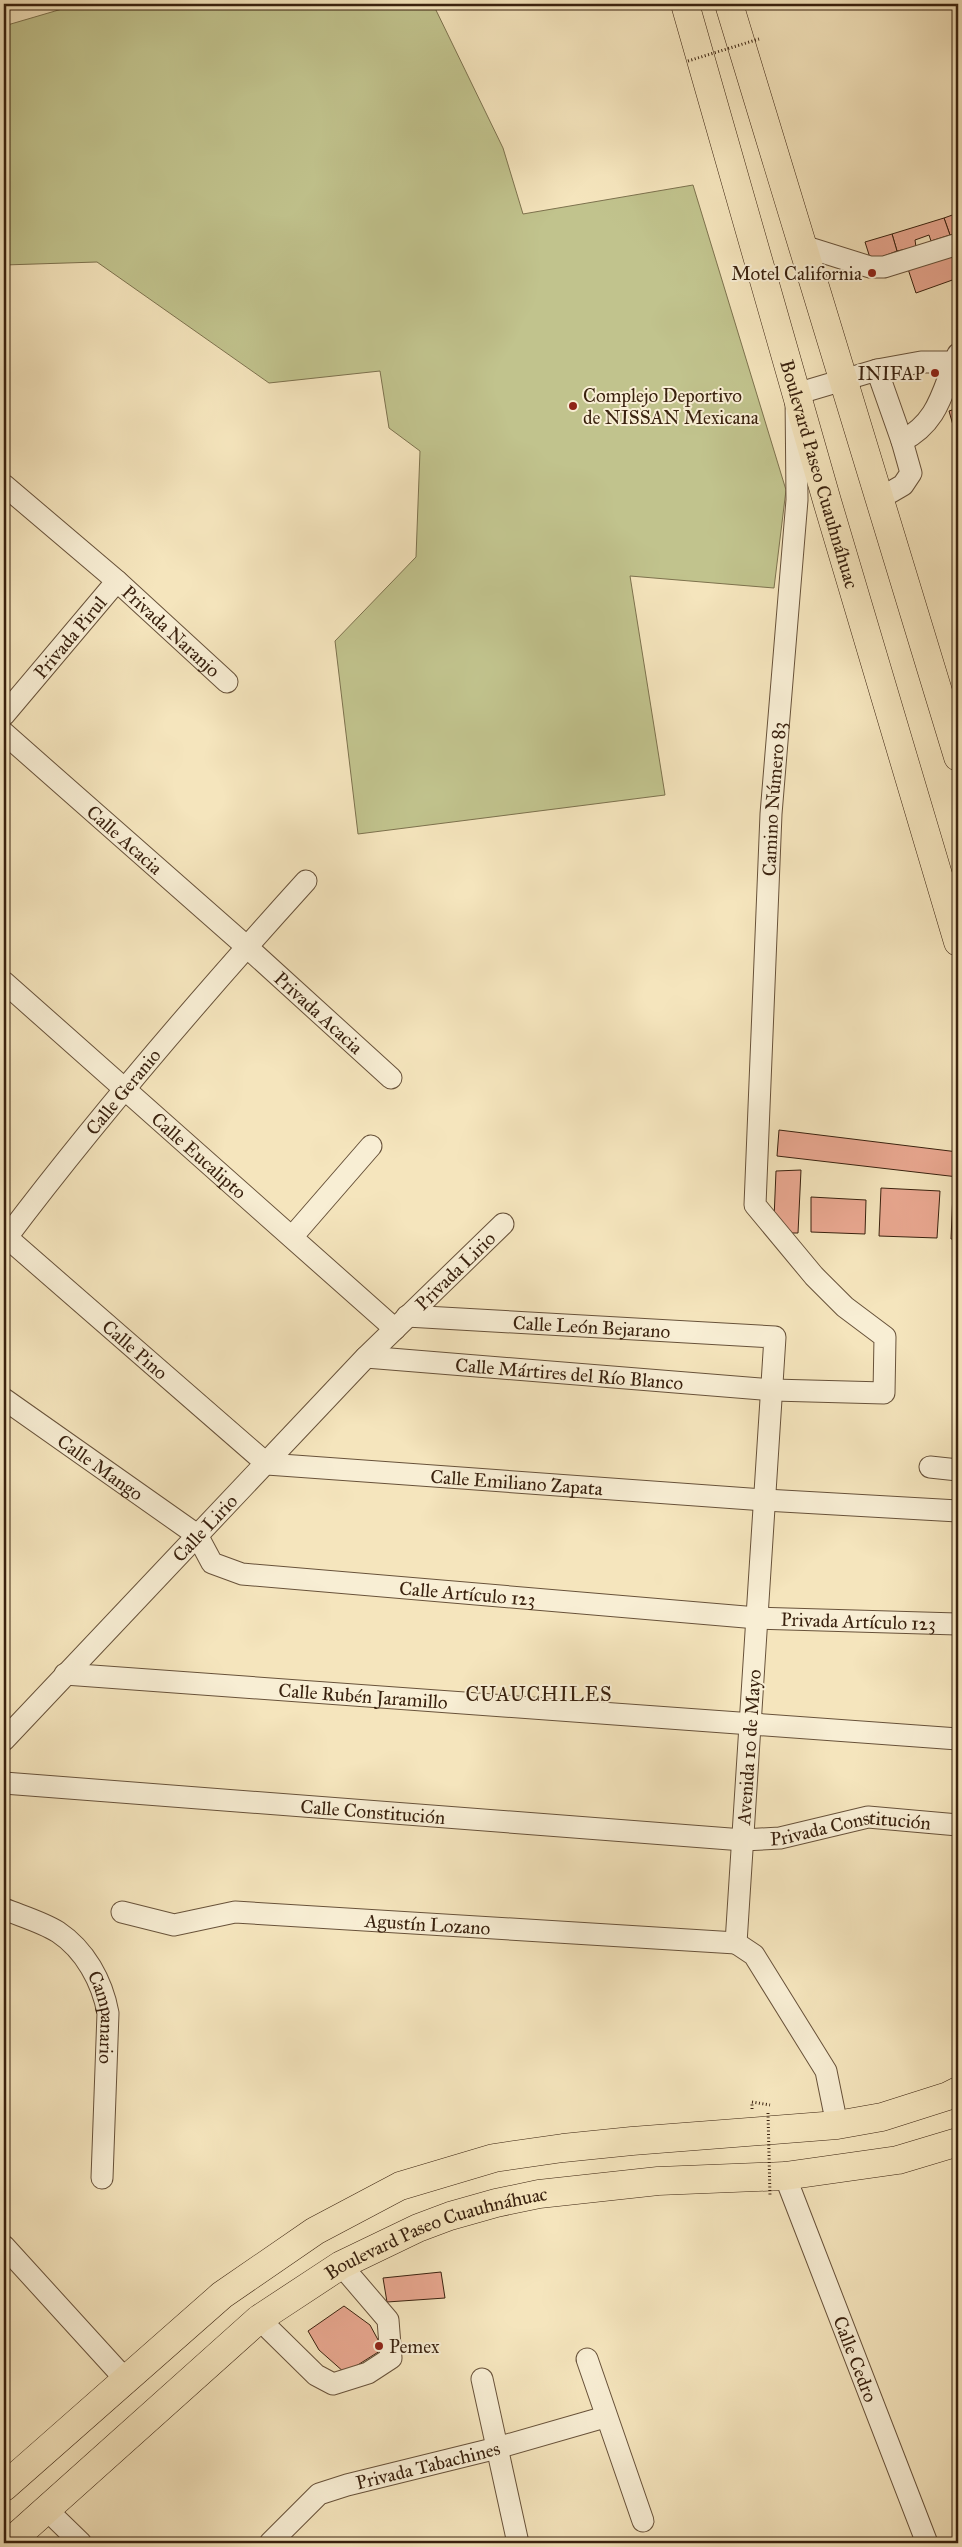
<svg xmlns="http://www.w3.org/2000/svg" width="962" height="2547" font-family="'IM FELL Great Primer',serif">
<rect width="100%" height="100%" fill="#f5e5bd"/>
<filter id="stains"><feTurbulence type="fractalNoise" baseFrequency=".004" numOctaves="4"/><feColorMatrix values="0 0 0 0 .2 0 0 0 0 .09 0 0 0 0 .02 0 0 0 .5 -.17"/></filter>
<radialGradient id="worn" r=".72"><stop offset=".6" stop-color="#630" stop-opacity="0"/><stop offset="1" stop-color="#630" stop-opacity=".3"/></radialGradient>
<polygon fill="#c1c38d" stroke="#7d724e" points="79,4 433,4 503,148 523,214 693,185 786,490 774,588 630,576 665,795 358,834 335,641 416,557 420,451 389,428 380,371 269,383 97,262 4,265 4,26"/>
<g fill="#eaa891" stroke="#39210e">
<polygon points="958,213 958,233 950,235 944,218"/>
<polygon points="944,218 950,235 931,241 929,235 915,240 916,247 897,251 892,234"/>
<polygon points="892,234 897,251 871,261 865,242"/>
<polygon points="955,255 958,264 958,278 916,293 908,269"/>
<polygon points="958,408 958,443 949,411"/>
<polygon points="779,1130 958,1152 958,1177 777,1156"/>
<polygon points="801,1170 798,1233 787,1233 774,1219 776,1171"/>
<polygon points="881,1188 940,1191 937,1238 879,1236"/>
<polygon points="953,1192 958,1192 958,1239 951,1239"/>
<polygon points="811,1197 866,1200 865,1234 811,1232"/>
<polygon points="441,2272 445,2298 387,2302 383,2278"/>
<polygon points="344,2306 370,2325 383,2349 345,2373 319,2350 308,2331"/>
</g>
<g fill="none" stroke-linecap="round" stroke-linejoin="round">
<defs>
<g id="minor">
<polyline points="803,246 870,267 884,267 958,244"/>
<polyline points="877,370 921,362 955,362"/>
<path d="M902 441C940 421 942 390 958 354"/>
<path id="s1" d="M4 485 117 581 227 682"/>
<path id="s2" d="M4 715 117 581"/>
<path id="s3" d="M4 733 247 947 391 1078"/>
<path id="s4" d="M4 982 395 1329"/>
<path id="s5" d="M4 1235 267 1464 765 1500 958 1511"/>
<polyline points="292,1237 371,1146"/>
<path id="s6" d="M4 1241C98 1116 201 997 306 881"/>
<path id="s7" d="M407 1316 775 1337 736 1943"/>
<path id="s8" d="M366 1357 773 1390 884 1393 885 1337 845 1307 814 1276 755 1205 771 814 797 500 796 394 877 370 902 441 911 473 903 485 879 499"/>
<path id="s9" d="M4 1399 197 1535 212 1563 242 1574 757 1618 957 1624"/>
<polyline points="930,1467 958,1470"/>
<path id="s10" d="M65 1674 958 1739"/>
<path id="s11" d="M4 1740 366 1357 503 1224"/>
<path id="s12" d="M4 1783 743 1840 780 1838 868 1817 958 1825"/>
<path id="s13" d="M4 1909C21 1916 42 1922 58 1932 85 1950 102 1981 108 2013L102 2178"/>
<path id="s14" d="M122 1912 174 1925 235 1912 736 1943"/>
<polyline points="736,1943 754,1955 826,2071 837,2125"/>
<path id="s15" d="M785 2176 927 2543"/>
<polyline points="4,2246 126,2380"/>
<polyline points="259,2319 316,2375 333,2384 368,2373 391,2358 388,2320 341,2265"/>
<polyline points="587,2359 643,2521"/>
<polyline points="482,2379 518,2543"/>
<polyline points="46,2509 81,2543"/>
<path id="s16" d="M270 2543 319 2494 347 2485 497 2448 605 2417"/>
</g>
<g id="major">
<path id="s17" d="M685 4 827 501 958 942"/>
<polyline points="729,4 958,757"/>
<polyline points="4,2487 222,2295 315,2231 400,2186 494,2158 563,2148 632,2141 837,2125 882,2117 948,2096 958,2091"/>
<path id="s18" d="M9 2543 259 2319 341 2265 418 2228 450 2216 496 2203 539 2194 658 2181 785 2176 898 2160 958 2142"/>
</g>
</defs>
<use href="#minor" stroke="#68523a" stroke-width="23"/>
<use href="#major" stroke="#39210e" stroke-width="29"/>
<polyline stroke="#39210e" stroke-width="3" stroke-dasharray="1 2.5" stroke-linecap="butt" points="752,2109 752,2102 770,2105"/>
<use href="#minor" stroke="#f8eed4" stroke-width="21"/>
<use href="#major" stroke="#f5e5bd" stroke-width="28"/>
<g stroke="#39210e" stroke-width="3" stroke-dasharray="1 2.5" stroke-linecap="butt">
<polyline points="688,61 759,39"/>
<polyline points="768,2113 770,2196"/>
</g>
</g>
<g fill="#8f2418" stroke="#f8eed4" stroke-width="2">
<circle cx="872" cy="273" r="5"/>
<circle cx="935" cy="373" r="5"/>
<circle cx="573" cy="406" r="5"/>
<circle cx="379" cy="2346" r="5"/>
</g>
<g text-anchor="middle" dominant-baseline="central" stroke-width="4" stroke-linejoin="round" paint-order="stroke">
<g font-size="19" fill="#39210e" stroke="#f8eed4" text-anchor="end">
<text x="862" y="273">Motel California</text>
<text x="925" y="373">INIFAP</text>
<text x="583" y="395" text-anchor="start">Complejo Deportivo<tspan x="583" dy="22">de NISSAN Mexicana</tspan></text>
<text x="389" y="2346" text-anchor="start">Pemex</text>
</g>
<g font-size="19" fill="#39210e" stroke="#f8eed4">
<text stroke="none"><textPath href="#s17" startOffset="489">Boulevard Paseo Cuauhnáhuac</textPath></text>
<text stroke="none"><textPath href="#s1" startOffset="222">Privada Naranjo</textPath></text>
<text stroke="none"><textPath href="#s2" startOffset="102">Privada Pirul</textPath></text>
<text stroke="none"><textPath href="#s8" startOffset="1168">Camino Número 83</textPath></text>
<text stroke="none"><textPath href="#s3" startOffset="161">Calle Acacia</textPath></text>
<text stroke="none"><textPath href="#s3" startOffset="421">Privada Acacia</textPath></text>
<text stroke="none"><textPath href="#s6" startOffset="191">Calle Geranio</textPath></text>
<text stroke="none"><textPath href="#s4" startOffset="261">Calle Eucalipto</textPath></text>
<text stroke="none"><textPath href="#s11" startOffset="651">Privada Lirio</textPath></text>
<text stroke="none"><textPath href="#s7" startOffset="185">Calle León Bejarano</textPath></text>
<text stroke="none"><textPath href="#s5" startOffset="174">Calle Pino</textPath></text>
<text stroke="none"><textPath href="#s8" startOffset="204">Calle Mártires del Río Blanco</textPath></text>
<text stroke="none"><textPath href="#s9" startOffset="118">Calle Mango</textPath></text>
<text stroke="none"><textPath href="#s5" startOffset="599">Calle Emiliano Zapata</textPath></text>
<text stroke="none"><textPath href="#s11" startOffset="292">Calle Lirio</textPath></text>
<text stroke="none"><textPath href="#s9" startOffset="526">Calle Artículo 123</textPath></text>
<text stroke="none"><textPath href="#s9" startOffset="918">Privada Artículo 123</textPath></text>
<text stroke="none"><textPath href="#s10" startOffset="299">Calle Rubén Jaramillo</textPath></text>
<text transform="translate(749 1747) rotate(-86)">Avenida 10 de Mayo</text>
<text stroke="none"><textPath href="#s12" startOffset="370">Calle Constitución</textPath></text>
<text stroke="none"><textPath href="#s12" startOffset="850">Privada Constitución</textPath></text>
<text stroke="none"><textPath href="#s14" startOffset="309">Agustín Lozano</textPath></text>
<text stroke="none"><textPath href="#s13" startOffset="160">Campanario</textPath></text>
<text stroke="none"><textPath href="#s18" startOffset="535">Boulevard Paseo Cuauhnáhuac</textPath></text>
<text stroke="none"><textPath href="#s15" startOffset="196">Calle Cedro</textPath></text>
<text stroke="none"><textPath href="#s16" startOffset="182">Privada Tabachines</textPath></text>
</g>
<g font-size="20" letter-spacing="1" fill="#39210e" stroke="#f8eed4">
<text x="539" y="1694">CUAUCHILES</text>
</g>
</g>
<rect width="962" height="2547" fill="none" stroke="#f5e5bd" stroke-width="20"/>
<rect x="5" y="5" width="952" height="2537" fill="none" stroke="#39210e" stroke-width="2.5"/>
<rect x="10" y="10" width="942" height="2527" fill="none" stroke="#39210e"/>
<rect width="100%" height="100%" filter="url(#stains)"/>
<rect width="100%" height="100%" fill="url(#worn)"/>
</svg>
